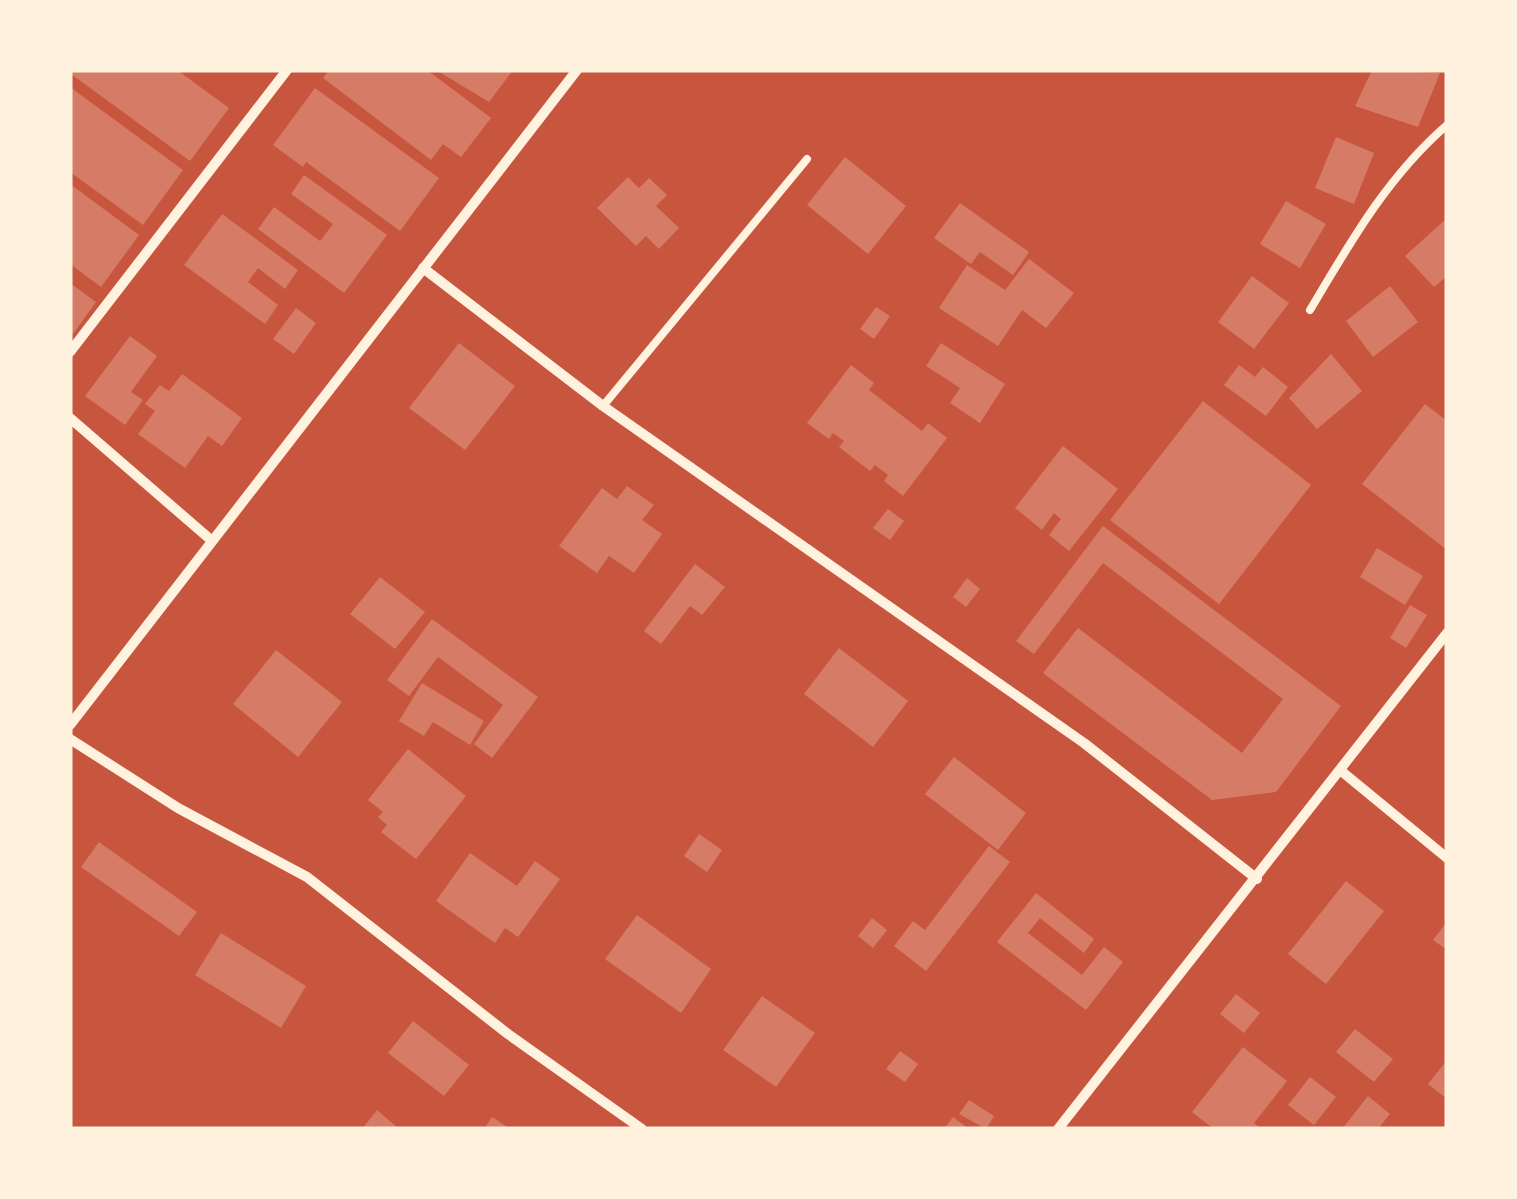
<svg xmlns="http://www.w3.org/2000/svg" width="1517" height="1199" font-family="'Asap Condensed',sans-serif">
<rect width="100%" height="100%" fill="#c8553d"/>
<g fill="#d67c66">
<polygon points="74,70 177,70 229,108 190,161 71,74"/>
<polygon points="329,70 427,70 491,118 461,157 443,144 431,160 323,78"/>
<polygon points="436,70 513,70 489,102"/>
<polygon points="1372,70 1440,73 1418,127 1355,106"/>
<polygon points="70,87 183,170 143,225 70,172"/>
<polygon points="315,88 439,178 400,231 306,162 303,167 273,145"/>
<polygon points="1336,137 1374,153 1354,204 1315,188"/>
<polygon points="845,157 906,206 868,254 807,205"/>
<polygon points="304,175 387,235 344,293 258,229 274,207 320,241 333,224 291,194"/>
<polygon points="628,177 639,188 649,178 667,195 656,206 679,228 659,249 646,236 636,246 597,208"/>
<polygon points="70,184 139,235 101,287 70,264"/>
<polygon points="1286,201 1326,224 1300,268 1260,244"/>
<polygon points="960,203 1029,252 1013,275 980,252 971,264 934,238"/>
<polygon points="222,214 298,270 285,289 258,268 248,282 278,305 265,324 184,265"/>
<polygon points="1447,218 1447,276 1434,287 1405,256"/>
<polygon points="1029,259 1074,293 1046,328 1022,310 998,346 939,308 967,265 1005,290"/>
<polygon points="1252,276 1289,303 1254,349 1218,322"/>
<polygon points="70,283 96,302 70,338"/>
<polygon points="1390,286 1418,322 1373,357 1346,321"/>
<polygon points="876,307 890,316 874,339 860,329"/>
<polygon points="296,308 316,323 294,354 273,339"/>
<polygon points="130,336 157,356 131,392 143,400 125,425 85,396"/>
<polygon points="459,343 515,386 465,450 409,408"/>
<polygon points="941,343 1005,384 980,423 950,403 960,388 926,366"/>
<polygon points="1331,354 1362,391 1317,429 1289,398"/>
<polygon points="851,365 874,383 869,390 922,431 928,423 947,438 903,496 884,481 888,475 875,465 870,471 839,447 844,441 833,433 829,439 807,423"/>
<polygon points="1239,365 1255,377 1263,367 1288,387 1266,416 1224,385"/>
<polygon points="182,374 242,418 222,446 208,436 185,468 138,434 155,411 145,404 160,385 169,391"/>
<polygon points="1203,401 1311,485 1219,604 1110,520"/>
<polygon points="1425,404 1447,421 1447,550 1362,484"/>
<polygon points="1063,446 1118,489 1069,551 1049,535 1061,519 1054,513 1042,530 1015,508"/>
<polygon points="627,486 654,505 642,520 662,534 634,573 609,556 597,573 559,546 602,488 617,499"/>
<polygon points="888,509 904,521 890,540 873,528"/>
<polygon points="1103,526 1341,706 1276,792 1212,800 1043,673 1078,628 1242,753 1283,699 1103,563 1034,654 1016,641"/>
<polygon points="1377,548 1423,576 1405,605 1360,577"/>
<polygon points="695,564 725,587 702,615 690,606 661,644 644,631"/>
<polygon points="380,577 425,612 395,649 350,614"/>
<polygon points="967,578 980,589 966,607 953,597"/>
<polygon points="1410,605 1427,615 1406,648 1390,638"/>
<polygon points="432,619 538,697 492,758 474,744 503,705 438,657 409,696 387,680"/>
<polygon points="839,648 908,701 873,747 804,694"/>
<polygon points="276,650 342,702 298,757 233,704"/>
<polygon points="422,683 484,721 470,745 433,722 424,736 399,721"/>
<polygon points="408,749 466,796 416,859 381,832 387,825 378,817 383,812 368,800"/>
<polygon points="954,757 1026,813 998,850 925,794"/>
<polygon points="699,834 722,850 707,872 684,856"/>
<polygon points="99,842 197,912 179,936 81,867"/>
<polygon points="989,846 1010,862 926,971 894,946 913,921 925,930"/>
<polygon points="470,853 517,886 535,861 560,879 518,937 505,928 495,943 436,901"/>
<polygon points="1346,881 1384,911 1326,984 1288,954"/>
<polygon points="1036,893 1094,939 1084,953 1040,918 1028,933 1082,975 1104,947 1123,962 1086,1010 997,942"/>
<polygon points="637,915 711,969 681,1013 605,959"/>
<polygon points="872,918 887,930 873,948 858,936"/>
<polygon points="1447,922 1447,950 1433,940"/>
<polygon points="221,933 306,986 281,1028 195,975"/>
<polygon points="1236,994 1260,1013 1244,1033 1220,1014"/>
<polygon points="762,996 815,1033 776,1087 723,1050"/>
<polygon points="413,1021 469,1065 444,1096 388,1053"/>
<polygon points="1355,1029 1393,1059 1374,1082 1336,1052"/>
<polygon points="1243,1047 1287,1081 1254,1123 1261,1129 1214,1129 1192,1112"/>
<polygon points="900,1051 918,1064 905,1082 886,1069"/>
<polygon points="1447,1060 1447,1099 1428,1084"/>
<polygon points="1310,1077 1336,1097 1314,1125 1288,1105"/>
<polygon points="1368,1096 1390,1114 1378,1129 1342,1129"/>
<polygon points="969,1100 994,1116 986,1129 959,1114"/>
<polygon points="377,1110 399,1129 362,1129"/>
<polygon points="492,1117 510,1129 484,1129"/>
<polygon points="953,1117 969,1129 944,1129"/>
</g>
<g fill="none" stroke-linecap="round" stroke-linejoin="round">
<g stroke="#fff3e0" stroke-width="8">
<path d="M1310 310C1350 243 1387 177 1447 125"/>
<polyline points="603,406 807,159"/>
</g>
<g stroke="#fff3e0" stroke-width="10">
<polyline points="423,268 603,406 1084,743 1257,879"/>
<polyline points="70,352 287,70"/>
<polyline points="70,418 211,540"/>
<polyline points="70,725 577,70"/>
<polyline points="70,739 178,808 307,877 508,1034 642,1129"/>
<polyline points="1340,770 1447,858"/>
<polyline points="1058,1129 1447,633"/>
</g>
</g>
<rect width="1517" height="1199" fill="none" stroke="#fff3e0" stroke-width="145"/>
</svg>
